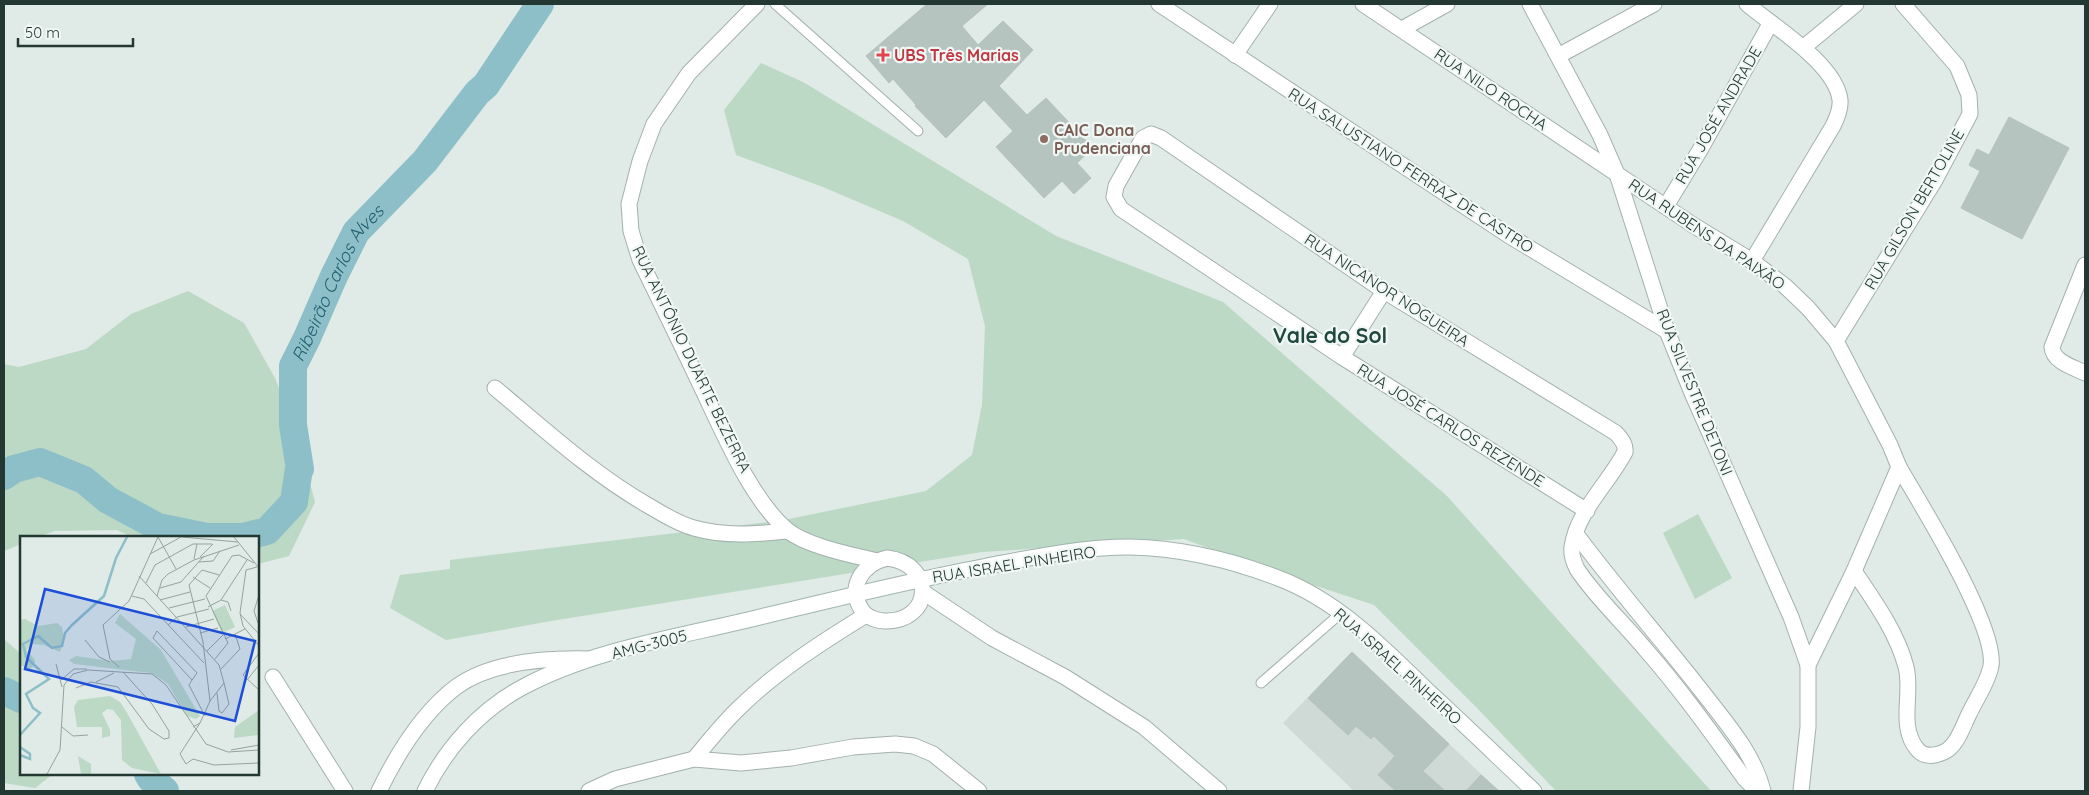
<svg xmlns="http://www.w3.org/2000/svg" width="2089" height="795" font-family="Quicksand,sans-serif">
<rect width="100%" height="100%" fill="#e0eae6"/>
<polygon fill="#cfd9d5" points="1352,652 1499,791 1354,791 1283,723"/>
<g fill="#bbd9c4">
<polygon points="761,63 803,82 1056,236 1223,302 1447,496 1711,791 1556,791 1478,709 1374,605 1262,568 1184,539 982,552 551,621 446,640 390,608 400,575 450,569 450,560 784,520 926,491 972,455 982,405 985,326 968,259 903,221 823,187 736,155 724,110"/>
<polygon points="188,291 244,323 275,378 297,435 315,502 289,556 258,564 258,538 134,538 117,530 55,531 38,537 21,538 21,544 4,551 4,364 19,367 86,349 131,314"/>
<polygon points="1698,514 1732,578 1695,599 1663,533"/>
<polygon points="4,639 21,654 21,774 53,774 35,788 4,783"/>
</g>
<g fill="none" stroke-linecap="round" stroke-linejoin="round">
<g stroke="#8dbfc9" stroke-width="28">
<path id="s1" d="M4 476 14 469 40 462 84 480 108 500 158 527 207 537H243L267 531 294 502 299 468 300 469 293 425V366L307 338 334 276 356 232 425 161 477 93 486 85 540 4"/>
<polyline points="4,691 21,699"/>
<polyline points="148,774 151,779 165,791"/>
</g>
</g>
<g fill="#b6c4bf" stroke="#b4c2bc">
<polygon points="927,4 988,4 962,26 978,45 1003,21 1033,50 999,86 1027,115 1046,98 1093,148 1077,163 1091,178 1074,194 1062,181 1044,198 996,147 1013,131 984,100 946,138 915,106 916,105 893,79 889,83 866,56"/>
<polygon points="2009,117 2069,148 2022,239 1961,208 1980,171 1969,165 1977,149 1989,155"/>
<polygon points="1352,652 1449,744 1423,771 1445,791 1396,791 1378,775 1395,756 1374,736 1371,739 1356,726 1348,735 1308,698"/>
<polygon points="1481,775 1499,791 1466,791"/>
</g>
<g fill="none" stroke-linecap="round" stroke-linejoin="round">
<defs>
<g id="service">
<polyline points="775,4 918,131"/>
<polyline points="1261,683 1341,613"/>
</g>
<g id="minor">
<path d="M757 4 689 73 654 124 640 161 629 204 631 231 640 260C663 307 686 354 708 401 727 441 753 501 787 530 806 546 852 555 877 561"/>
<polyline points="1159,4 1508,235 1667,331"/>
<polyline points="1363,4 1693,225 1752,261 1785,286 1808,308 1836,341 1890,445 1899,467 1854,571 1808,665"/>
<polyline points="1530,4 1600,135 1617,174 1667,331 1692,393 1791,617 1808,665 1808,727 1801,791"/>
<path d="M1747 4C1773 26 1836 64 1840 100 1841 109 1837 118 1833 126L1752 261"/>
<polyline points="1402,29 1447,4"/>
<polyline points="1804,47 1856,4"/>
<polyline points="1235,55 1270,4"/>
<polyline points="1558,56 1654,4"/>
<polyline points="1666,206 1700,150 1770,24"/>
<path d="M2085 265 2052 347C2053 362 2073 367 2085 373"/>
<polyline points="1836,341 1935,180 1970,114 1969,95 1957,66 1903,4"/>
<polyline points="1342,357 1384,291"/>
<path d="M495 388C544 429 593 474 649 506 663 514 678 524 694 528 726 537 756 534 788 531"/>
<path d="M1587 511 1342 357 1121 209 1114 197 1116 186 1143 138 1151 134 1161 138 1384 291 1616 433C1621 439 1626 444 1625 452 1609 483 1577 511 1572 547 1571 554 1574 563 1577 569 1596 598 1624 623 1646 650 1682 691 1713 735 1745 779L1757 791"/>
<path d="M1576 534C1617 589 1662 640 1704 694 1727 724 1754 754 1763 791"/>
<path d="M887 558C936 564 933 622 885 621 878 621 869 618 864 613 845 589 862 564 887 558Z"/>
<path d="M1854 571C1874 601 1897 632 1906 667 1913 693 1898 726 1917 749 1924 758 1935 756 1944 752 1957 746 1963 726 1969 714 1976 699 1988 682 1991 666 1997 626 1921 505 1899 467"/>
<polyline points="923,592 992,638 1065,677 1144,727 1219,791"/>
<polyline points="273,677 345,791"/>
<path d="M694 759C709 741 723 723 740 707 777 671 822 642 866 615"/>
<path d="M379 791C397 754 422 713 456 687 491 661 546 658 588 659"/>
<polyline points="589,791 615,779 694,759 741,763 791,758 853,747 895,744 914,746 933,754 979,791"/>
</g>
<path id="secondary" d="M425 791C446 748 480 710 523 687 592 650 677 637 752 619 830 600 908 581 987 566 1034 557 1082 547 1130 547 1181 548 1231 560 1278 578 1337 600 1384 648 1428 691 1464 724 1499 758 1534 791"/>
</defs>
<use href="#service" stroke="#a4b1ad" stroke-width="11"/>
<use href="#minor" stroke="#a4b1ad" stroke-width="17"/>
<use href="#secondary" stroke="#a1b4ad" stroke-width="17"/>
<use href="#service" stroke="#fff" stroke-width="9"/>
<use href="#minor" stroke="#fff" stroke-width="15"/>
<use href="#secondary" stroke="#fff" stroke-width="15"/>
</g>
<path fill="#e0444e" stroke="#f0f7f4" stroke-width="2" d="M880.5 47.5h5v5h5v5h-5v5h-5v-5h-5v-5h5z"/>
<circle fill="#8d6e63" stroke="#f0f7f4" stroke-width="2" cx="1044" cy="139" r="5"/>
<g text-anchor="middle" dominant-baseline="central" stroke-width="4.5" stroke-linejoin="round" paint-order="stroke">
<g font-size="16" font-weight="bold" fill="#be3a42" stroke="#f0f7f4" text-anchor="start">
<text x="894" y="55">UBS Três Marias</text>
</g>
<g font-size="16" fill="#233833" stroke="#f0f7f4">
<text transform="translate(1491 89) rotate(34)">RUA NILO ROCHA</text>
<text transform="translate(1718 115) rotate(-60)">RUA JOSÉ ANDRADE</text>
<text transform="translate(1411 170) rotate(33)">RUA SALUSTIANO FERRAZ DE CASTRO</text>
<text transform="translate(1914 209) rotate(-60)">RUA GILSON BERTOLINE</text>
<text transform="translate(1707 234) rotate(34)">RUA RUBENS DA PAIXÃO</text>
<text transform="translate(1387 290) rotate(33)">RUA NICANOR NOGUEIRA</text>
<text transform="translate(692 359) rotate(64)">RUA ANTÔNIO DUARTE BEZERRA</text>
<text transform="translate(1695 392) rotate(68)">RUA SILVESTRE DETONI</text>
<text transform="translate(1451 425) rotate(32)">RUA JOSÉ CARLOS REZENDE</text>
<text transform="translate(1014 564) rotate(-9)">RUA ISRAEL PINHEIRO</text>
<text transform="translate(649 644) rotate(-14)">AMG-3005</text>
<text transform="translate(1398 666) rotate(42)">RUA ISRAEL PINHEIRO</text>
</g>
<g font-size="16" font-weight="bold" fill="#785e54" stroke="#f0f7f4" text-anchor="start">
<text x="1054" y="130">CAIC Dona<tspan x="1054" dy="18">Prudenciana</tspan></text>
</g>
<g font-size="18" font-style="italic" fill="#23606e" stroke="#f0f7f4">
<text stroke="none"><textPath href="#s1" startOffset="559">Ribeirão Carlos Alves</textPath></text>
</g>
<g font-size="21" font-weight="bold" fill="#21483f" stroke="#f0f7f4">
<text x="1330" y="335">Vale do Sol</text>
</g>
</g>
<g transform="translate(20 536)">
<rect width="239" height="239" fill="#e0eae6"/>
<path d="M205 69 215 91 202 97 192 75ZM100 78 141 114 180 180 176 183 167 180 148 148 131 137 54 128 49 124 56 120 91 125 111 123 116 103 95 87ZM5 83 18 90 37 87 42 91 44 104 40 116 24 109 11 108 7 114 15 124 14 130 9 133 0 129V84ZM90 160 100 166 107 177 141 238 112 232 102 224 101 184 93 174 87 173 82 177 90 194V200L82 202V191H57L54 171 58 164ZM239 174V199L214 202 215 191ZM58 220 71 228V238H61Z" fill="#bbd9c4"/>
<path fill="none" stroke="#8dbfc9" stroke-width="2.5" d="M0 199 20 177 13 172 6 158 29 143 6 121 3 108 18 100 32 112 42 110 45 97 52 89 84 60 96 22 107 1M0 211 10 218V223L0 219"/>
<path fill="none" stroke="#94a39e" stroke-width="1" d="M138 1 156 33M162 1 218 6M214 1 239 32M130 18 161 1M180 21 193 8M174 23 177 8M179 26 193 25 200 15M237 31 226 34 220 77 223 90 239 110M119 40 199 129 204 147 190 165M173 41 190 52M126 47 135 29 173 8H192M140 52 161 46 184 20M112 60 124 63 184 127M137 60 142 44 148 38 174 24 219 9M140 64 170 56M201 64 208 66 211 75M188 71 201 64 227 24M149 72 185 63M220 78 239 98M238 87 234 75 239 59M148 89 157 81 189 73M166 91 194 83M137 95 177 137 172 144 133 102ZM180 97 198 92M205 103 225 93M65 104 79 121 90 126M187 115 203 99M239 117 223 139 239 154M195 123 208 107 186 60 212 20 219 19 234 27M36 128 42 151M99 131 90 123 83 89 109 65 138 1M201 133 220 113 215 98M41 144 54 133H67M172 144 169 149 185 180M227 144 239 129M76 146 94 137M56 152 71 146 98 151 129 193 144 203 149 202V195L132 168 103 136M197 157 199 175 202 177 209 168 204 147M180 187 190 165 183 106 169 49 182 34 199 39M42 191 53 200 68 199M173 191 180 187 160 218 166 228 173 223 194 229 239 227M211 214 239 209M27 238 40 214 44 149 53 138 68 134 132 138 146 149 186 208 208 216 239 214"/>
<path fill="#1d4ed8" fill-opacity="0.15" stroke="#1d4ed8" stroke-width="2.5" d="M25 53 235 105 215 185 5 133Z"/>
<rect width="239" height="239" fill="none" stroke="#233833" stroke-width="2.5"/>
</g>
<rect width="2089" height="795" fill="none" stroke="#233833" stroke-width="10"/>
<path d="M18 38v8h115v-8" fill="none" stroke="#233833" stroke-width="2.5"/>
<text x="25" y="38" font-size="15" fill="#233833" stroke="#f0f7f4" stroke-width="4" paint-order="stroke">50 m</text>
</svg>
